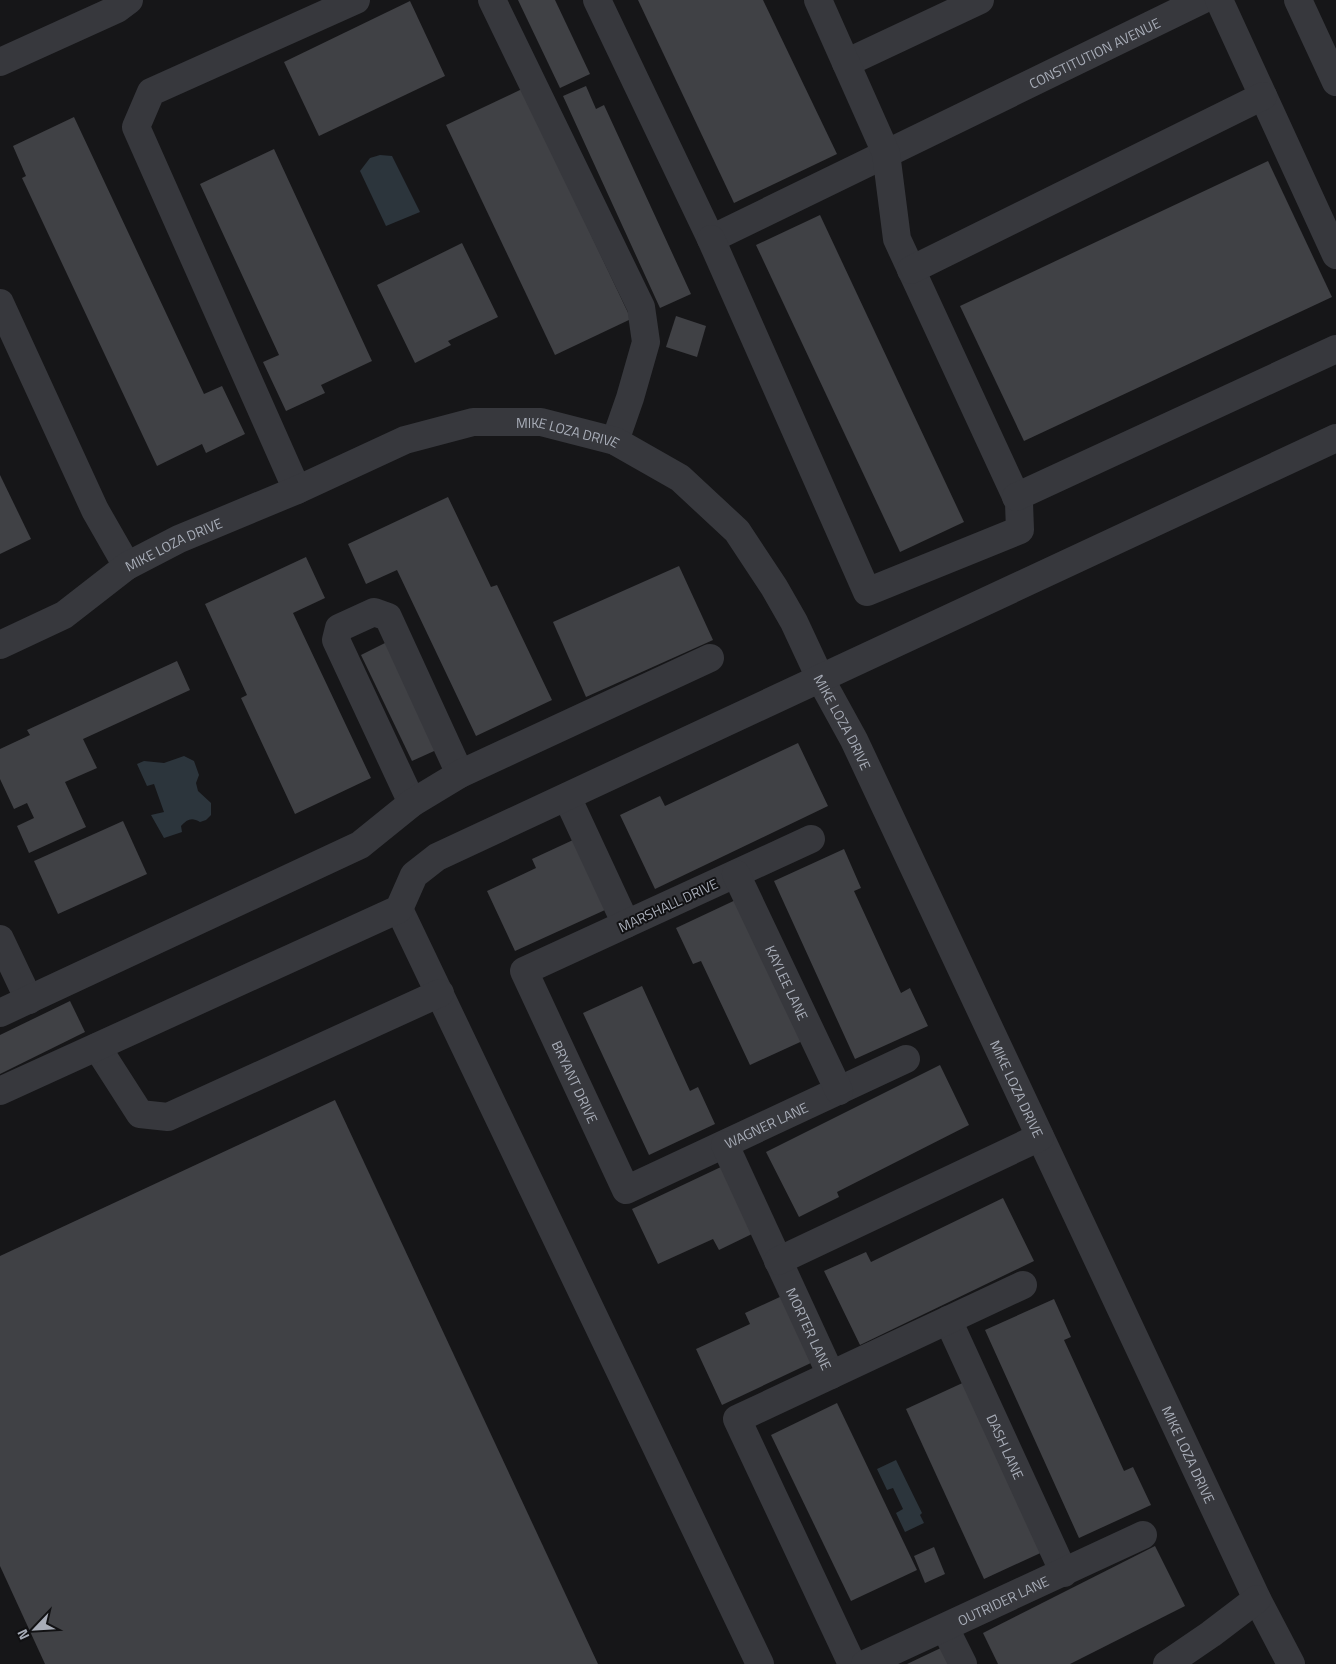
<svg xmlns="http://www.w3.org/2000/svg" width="1336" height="1664" font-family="'Titillium Web',sans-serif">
<rect width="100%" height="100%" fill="#161618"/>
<g fill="#2c353c">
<polygon points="380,155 392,156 420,212 386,226 360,171 370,158"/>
<path d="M184 756 194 761 199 775 196 783 198 791 211 803V815L206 820 200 822C192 817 187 819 181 826L182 832 164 838 151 815 164 812 154 784 147 786 137 764 144 761 164 763Z"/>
<polygon points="896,1460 922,1513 920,1515 924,1523 905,1532 896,1513 903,1509 893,1488 887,1490 877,1469"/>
</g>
<g fill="#404145">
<polygon points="518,0 555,0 590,74 560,88"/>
<polygon points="638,0 763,0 837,154 734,203"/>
<polygon points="410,1 445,76 319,136 284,62"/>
<polygon points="586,86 596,109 604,105 691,294 660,308 563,96"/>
<polygon points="522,89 631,319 555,355 446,125"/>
<polygon points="74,117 204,394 222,386 245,434 206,453 202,444 157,466 22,178 26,176 13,146"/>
<polygon points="274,149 372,361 321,385 325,393 286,411 263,362 279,355 200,184"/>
<polygon points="1268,161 1332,297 1024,441 960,306"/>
<polygon points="820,215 964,522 900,552 756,245"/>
<polygon points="462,243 498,317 448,341 451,345 415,363 377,285"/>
<polygon points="676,316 706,326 697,357 666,347"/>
<polygon points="0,475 31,539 0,554"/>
<polygon points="448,497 491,587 497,585 552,700 476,736 397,570 366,584 348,544"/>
<polygon points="306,557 325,598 293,613 371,778 295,814 241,698 247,695 205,604"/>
<polygon points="679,566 713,640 586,697 553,622"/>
<polygon points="391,640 443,747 412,761 361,655"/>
<polygon points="177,661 190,690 83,739 97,768 65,782 86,827 29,853 17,826 34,818 27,803 14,809 0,779 0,749 30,735 27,730"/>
<polygon points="798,743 828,806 655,889 620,815 660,796 665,806"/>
<polygon points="123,821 147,874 58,914 34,861"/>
<polygon points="573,840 605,910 515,951 487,891 536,868 532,859"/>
<polygon points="844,849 861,888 854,891 901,993 910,988 928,1026 855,1059 774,881"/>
<polygon points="742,897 809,1038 750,1065 701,961 693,964 676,928"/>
<polygon points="642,986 690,1091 698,1087 715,1124 649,1155 583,1013"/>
<polygon points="70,1001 85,1032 0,1074 0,1035"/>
<polygon points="940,1065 969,1125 837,1192 839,1197 799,1217 766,1152"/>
<polygon points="335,1100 598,1664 45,1664 0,1566 0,1256"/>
<polygon points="723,1166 754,1233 719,1250 713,1239 658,1264 632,1209"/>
<polygon points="1003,1198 1034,1261 860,1345 824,1271 866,1252 871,1262"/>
<polygon points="782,1296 813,1362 722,1405 696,1349 750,1324 745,1313"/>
<polygon points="1054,1299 1071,1337 1064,1340 1124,1471 1133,1467 1151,1505 1079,1538 985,1330"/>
<polygon points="969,1380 1047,1550 984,1579 906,1409"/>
<polygon points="837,1403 917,1570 851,1601 771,1435"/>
<polygon points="1155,1546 1185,1606 1070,1664 998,1664 983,1633"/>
<polygon points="934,1547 945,1574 925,1583 914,1556"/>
<polygon points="945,1646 953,1664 907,1664"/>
</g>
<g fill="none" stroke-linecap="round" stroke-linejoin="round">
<g stroke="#37383d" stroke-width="28">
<polyline points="492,0 641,307 646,342 630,398 615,441"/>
<path id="s1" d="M597 0 711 239 1202 0"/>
<polyline points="1219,0 1336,255"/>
<polyline points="1298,0 1336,82"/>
<polyline points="0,62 117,9 129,0"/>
<polyline points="846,63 980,0"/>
<polyline points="711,239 867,592 1020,530 1019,503 897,239 886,153 818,0"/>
<polyline points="911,270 1263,96"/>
<polyline points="0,303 95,510 127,566"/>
<polyline points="297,490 136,127 151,92 356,0"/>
<polyline points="1016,497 1336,349"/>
<path id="s2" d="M0 645 64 615 127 566 179 539 297 490 405 440 473 422H541L615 441 680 478 737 531 774 587 794 622 821 680 854 740 1257 1599 1291 1664"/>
<polyline points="567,797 626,924"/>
<polyline points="412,803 336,640 339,628 374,612 388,617 460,774"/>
<path id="s3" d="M811 839 524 971 626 1190 906 1059"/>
<path id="s4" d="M736 874 839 1091"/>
<polyline points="399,909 760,1664"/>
<polyline points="0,939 29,1000"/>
<polyline points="0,1013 360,845 412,803 460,774 710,658"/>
<polyline points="97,1047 140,1114 168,1117 440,993"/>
<polyline points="0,1091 399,909 414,875 437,857 1336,438"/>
<path id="s5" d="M725 1145 831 1375"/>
<polyline points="778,1261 1040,1137"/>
<path id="s6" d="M948 1320 1064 1573"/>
<polyline points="945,1628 963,1664"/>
<polyline points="852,1664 737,1419 1023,1285"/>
<path id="s7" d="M865 1664 1143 1535"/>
<polyline points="1167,1664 1211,1634 1257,1599"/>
</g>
</g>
<g text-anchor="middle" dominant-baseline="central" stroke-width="4" stroke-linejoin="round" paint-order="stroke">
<g font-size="14" fill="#a8adb8" stroke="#111113">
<text stroke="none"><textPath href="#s1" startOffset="691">CONSTITUTION AVENUE</textPath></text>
<text stroke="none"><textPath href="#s2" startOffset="622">MIKE LOZA DRIVE</textPath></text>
<text stroke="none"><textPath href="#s2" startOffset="202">MIKE LOZA DRIVE</textPath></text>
<text stroke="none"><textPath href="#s2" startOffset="1042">MIKE LOZA DRIVE</textPath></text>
<text transform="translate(668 905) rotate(-25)">MARSHALL DRIVE</text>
<text stroke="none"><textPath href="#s4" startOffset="120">KAYLEE LANE</textPath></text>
<text stroke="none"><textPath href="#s3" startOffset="438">BRYANT DRIVE</textPath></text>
<text stroke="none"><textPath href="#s2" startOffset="1448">MIKE LOZA DRIVE</textPath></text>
<text stroke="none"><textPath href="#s3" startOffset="712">WAGNER LANE</textPath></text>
<text stroke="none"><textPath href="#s5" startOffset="202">MORTER LANE</textPath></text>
<text stroke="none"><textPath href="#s6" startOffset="139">DASH LANE</textPath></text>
<text stroke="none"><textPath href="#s2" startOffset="1852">MIKE LOZA DRIVE</textPath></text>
<text stroke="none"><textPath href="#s7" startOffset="152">OUTRIDER LANE</textPath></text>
</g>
</g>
<g transform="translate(35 1629) rotate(245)" stroke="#111113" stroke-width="4" paint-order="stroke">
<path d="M0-4L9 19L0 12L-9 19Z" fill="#a8adb8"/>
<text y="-8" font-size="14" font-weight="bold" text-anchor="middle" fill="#a8adb8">N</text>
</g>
</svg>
